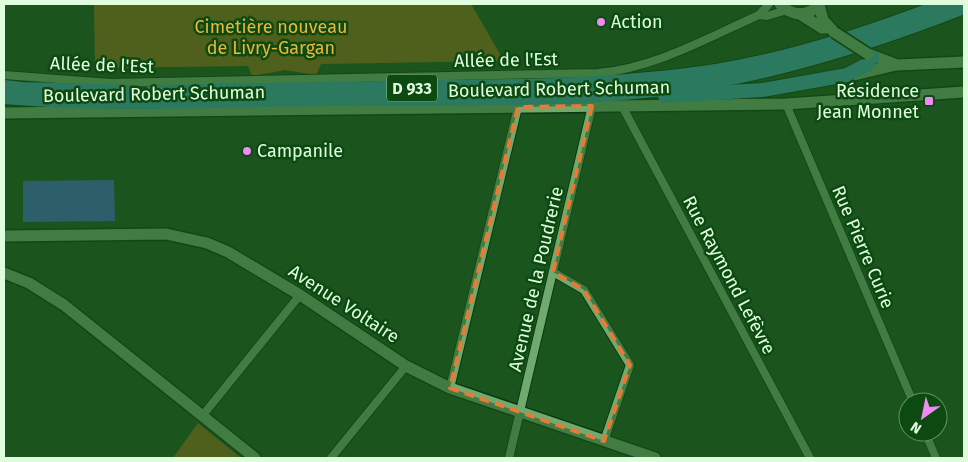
<svg xmlns="http://www.w3.org/2000/svg" width="968" height="462" font-family="'Fira Sans',sans-serif">
<rect width="100%" height="100%" fill="#1b551e"/>
<g fill="#8f6c1c">
<polygon points="94,4 471,4 504,61 321,64 316,75 285,70 252,76 248,66 95,68"/>
<polygon points="198,423 241,458 173,458"/>
</g>
<polygon fill="#406ac8" points="114,180 115,221 23,222 23,181"/>
<g fill="none" stroke-linecap="round" stroke-linejoin="round">
<defs>
<g id="street">
<polyline points="759,15 767,16 787,10"/>
<path d="M4 75 111 83 598 73C655 68 707 38 759 15L769 4"/>
<polyline points="786,104 913,402"/>
<polyline points="622,106 810,458"/>
<polyline points="553,272 584,290 630,365 604,441"/>
<polyline points="450,388 518,107"/>
<polyline points="203,415 300,295"/>
<polyline points="925,432 936,458"/>
<polyline points="331,458 406,366"/>
<polyline points="509,458 592,106"/>
</g>
<g id="secondary">
<path d="M780 4C792 17 808 17 820 4"/>
<polyline points="819,5 823,20 834,32"/>
<polyline points="800,14 822,28 828,28"/>
<polyline points="868,54 897,65 964,62"/>
<polyline points="854,75 896,65"/>
<polyline points="4,113 786,104 964,92"/>
<polyline points="4,236 166,234 207,243 228,252 300,295 406,366 450,388 655,458"/>
<polyline points="4,273 29,283 64,305 255,458"/>
</g>
<g id="highway">
<polyline points="4,87 21,89 130,92"/>
<path d="M152 92C249 90 346 89 443 87 534 86 626 85 716 71 795 58 871 33 945 4"/>
<polyline points="665,96 762,90 847,75 868,64 872,57"/>
<path d="M4 97C111 106 219 100 326 99 457 97 592 105 721 80 805 64 885 38 964 7"/>
</g>
</defs>
<use href="#street" stroke="#0b370e" stroke-width="10"/>
<use href="#secondary" stroke="#0b370e" stroke-width="14"/>
<use href="#highway" stroke="#0b370e" stroke-width="16"/>
<use href="#street" stroke="#70aa6f" stroke-width="8"/>
<use href="#secondary" stroke="#70aa6f" stroke-width="11"/>
<use href="#highway" stroke="#3ea4ae" stroke-width="14"/>
<defs>
<polyline id="secondary-bridge" points="834,32 868,54"/>
</defs>
<use href="#secondary-bridge" stroke="#0b370e" stroke-width="14" stroke-linecap="butt"/>
<use href="#secondary-bridge" stroke="#70aa6f" stroke-width="11"/>
</g>
<path d="M0 0H968V462H0ZM592 106 553 272 584 290 630 365 604 441 450 388 518 107Z" fill="#1b551e" fill-opacity=".55" fill-rule="evenodd"/>
<path fill="none" stroke="#e67a36" stroke-width="4" stroke-dasharray="10 6" stroke-linejoin="round" d="M592 106 553 272 584 290 630 365 604 441 450 388 518 107Z"/>
<g fill="#ee8bf7" stroke="#0d4a12" stroke-width="2">
<circle cx="601" cy="22" r="5"/>
<rect x="924" y="96" width="10" height="10" rx="2.5"/>
<circle cx="247" cy="151" r="5"/>
</g>
<g text-anchor="middle" dominant-baseline="central" stroke-width="5" stroke-linejoin="round" paint-order="stroke">
<rect fill="#0d4a12" stroke="#a0c7a0" stroke-width="1" x="387" y="74.5" width="50" height="27" rx="4"/>
<g font-size="16" font-weight="bold" fill="#dffddd">
<text x="412" y="88">D 933</text>
</g>
<g font-size="18" fill="#dffddd" stroke="#0d4a12" text-anchor="start">
<text x="611" y="22">Action</text>
<text x="919" y="91" text-anchor="end">Résidence<tspan x="919" dy="21">Jean Monnet</tspan></text>
<text x="257" y="151">Campanile</text>
</g>
<g font-size="18" fill="#ecb639" stroke="#0d4a12">
<text x="271" y="27">Cimetière nouveau<tspan x="271" dy="21">de Livry-Gargan</tspan></text>
</g>
<g font-size="18" fill="#dffddd" stroke="#0d4a12">
<text transform="translate(506 60) rotate(-1)">Allée de l'Est</text>
<text transform="translate(102 65) rotate(2)">Allée de l'Est</text>
<text transform="translate(559 89) rotate(-1)">Boulevard Robert Schuman</text>
<text transform="translate(154 94) rotate(-1)">Boulevard Robert Schuman</text>
<text transform="translate(863 247) rotate(67)">Rue Pierre Curie</text>
<text transform="translate(729 275) rotate(62)">Rue Raymond Lefèvre</text>
<text transform="translate(536 279) rotate(-77)">Avenue de la Poudrerie</text>
<text transform="translate(344 304) rotate(33)">Avenue Voltaire</text>
</g>
</g>
<rect width="968" height="462" fill="none" stroke="#dffddd" stroke-width="10"/>
<g transform="translate(923 417) rotate(213)"><circle r="24" fill="#0d4a12" stroke="#619263"/>
<path d="M0-4L9 19L0 12L-9 19Z" fill="#ee8bf7"/>
<text y="-8" font-size="14" font-weight="bold" text-anchor="middle" fill="#dffddd">N</text>
</g>
</svg>
